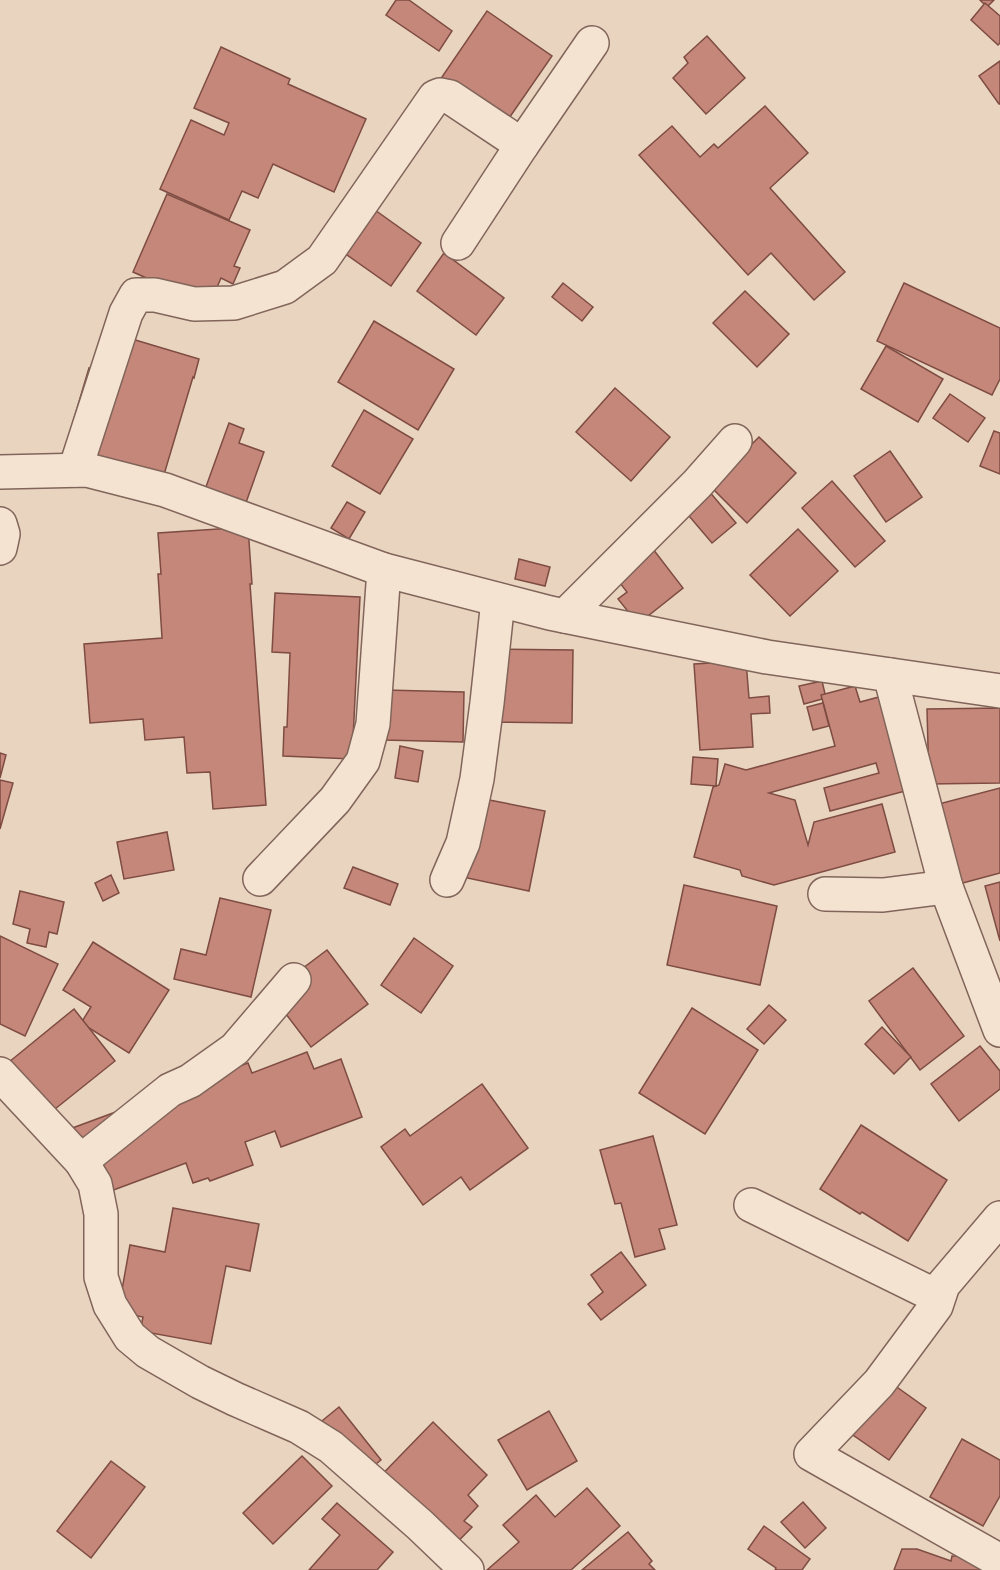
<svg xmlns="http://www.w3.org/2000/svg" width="1000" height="1570" font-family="Georgia,serif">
<rect width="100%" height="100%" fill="#e9d4c0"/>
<g fill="#c48779" stroke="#7e4c42" stroke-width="1.5">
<polygon points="396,0 409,0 452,31 439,51 386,15"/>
<polygon points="980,0 994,0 987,7"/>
<polygon points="985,3 1000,16 1000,43 998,45 971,20"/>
<polygon points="487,11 552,56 496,137 431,93"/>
<polygon points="707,36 745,78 706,114 673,78 688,63 684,57"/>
<polygon points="221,47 290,79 288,84 366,119 334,192 273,164 258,198 242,191 229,220 160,189 191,120 224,135 229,123 194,108"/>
<polygon points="1000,61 1000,104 999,104 979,76"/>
<polygon points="765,106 808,153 770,188 845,272 814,300 771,253 748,275 639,155 672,126 700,157 714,144 718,148"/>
<polygon points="167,194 250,230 234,266 240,268 233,284 221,278 209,306 133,272"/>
<polygon points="361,200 421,243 391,286 330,243"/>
<polygon points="444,253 504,298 476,335 417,291"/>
<polygon points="563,283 593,307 582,321 552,297"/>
<polygon points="904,283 1000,328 1000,379 992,395 877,341"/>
<polygon points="745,291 789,334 757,367 713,323"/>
<polygon points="374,321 454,369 418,430 338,382"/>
<polygon points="132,339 199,359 194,378 193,377 160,488 62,459 89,368 121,377"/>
<polygon points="886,346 943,379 918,422 861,389"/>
<polygon points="615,388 670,437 631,481 576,432"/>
<polygon points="950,394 985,418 968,442 933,418"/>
<polygon points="364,410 413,439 380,494 332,466"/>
<polygon points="229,423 244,429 239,443 264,452 243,511 203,495"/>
<polygon points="994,431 1000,433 1000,474 980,466"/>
<polygon points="759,437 796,473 747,523 710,486"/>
<polygon points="890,451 922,497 886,522 854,476"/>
<polygon points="832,481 885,541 855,567 802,508"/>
<polygon points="702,483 736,523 712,543 678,503"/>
<polygon points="347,502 365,512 349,539 331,528"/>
<polygon points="248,527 252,584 250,584 266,805 213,809 210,772 187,773 184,737 145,740 143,719 90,723 84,644 162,638 158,574 161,574 158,533"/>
<polygon points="798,529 838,571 790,616 750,575"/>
<polygon points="643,536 683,588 638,624 618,599 627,592 606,565"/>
<polygon points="519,559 550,567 545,586 515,579"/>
<polygon points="275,593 360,597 352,759 283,756 284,727 287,727 290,653 272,652"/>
<polygon points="479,649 573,650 572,723 478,722"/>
<polygon points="746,661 749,698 769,696 770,713 751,714 753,747 700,750 694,664"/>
<polygon points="822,681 826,698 804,704 799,686"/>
<polygon points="855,686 860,702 879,697 909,790 830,811 824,788 879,773 876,763 769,793 795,800 808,845 814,822 882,804 895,852 774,885 742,876 740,870 694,857 713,787 719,785 725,764 746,770 835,746 821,695"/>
<polygon points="385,690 464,692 463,742 384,740"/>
<polygon points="823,703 829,726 813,730 807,707"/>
<polygon points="1000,708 1000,783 929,784 927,709"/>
<polygon points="400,746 423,751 418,782 395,778"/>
<polygon points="0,753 6,755 0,778"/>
<polygon points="693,757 718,759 716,786 691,784"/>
<polygon points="0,780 13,783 0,829"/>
<polygon points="1000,788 1000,873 933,891 912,811"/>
<polygon points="469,796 545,811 529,891 453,875"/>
<polygon points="167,832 174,870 124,879 117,842"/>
<polygon points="353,867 398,884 390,905 344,888"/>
<polygon points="111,875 119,893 103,901 95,883"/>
<polygon points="1000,882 1000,941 985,886"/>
<polygon points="684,885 777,906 760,985 667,965"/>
<polygon points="20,891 64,902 57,934 49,932 46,947 27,943 30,929 13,924"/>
<polygon points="220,898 271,910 251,997 174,979 181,949 206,955"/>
<polygon points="0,936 58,964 25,1036 0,1024"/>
<polygon points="414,938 453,966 421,1013 381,985"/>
<polygon points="93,942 169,990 129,1053 81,1023 91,1007 63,990"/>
<polygon points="327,950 368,1004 311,1047 270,993"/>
<polygon points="913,968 964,1036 920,1070 869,1001"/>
<polygon points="769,1005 786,1020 764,1044 747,1029"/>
<polygon points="692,1008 758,1050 705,1134 639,1093"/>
<polygon points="74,1009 115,1061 50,1113 9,1062"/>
<polygon points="882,1027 911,1057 894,1074 865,1044"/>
<polygon points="980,1046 1000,1071 1000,1089 959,1121 931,1084"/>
<polygon points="307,1052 314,1069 341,1059 362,1117 281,1147 275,1131 245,1142 253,1165 210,1181 208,1178 193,1183 186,1163 92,1198 67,1130 248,1063 252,1073"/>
<polygon points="482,1084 528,1148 470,1190 461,1177 423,1205 381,1147 405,1129 410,1136"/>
<polygon points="861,1125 947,1180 908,1241 862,1212 860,1214 820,1189"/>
<polygon points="653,1136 677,1225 659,1229 665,1249 635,1257 621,1203 615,1204 600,1150"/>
<polygon points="173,1208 259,1224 250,1271 226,1266 211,1344 140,1331 143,1317 118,1312 130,1245 165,1252"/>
<polygon points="621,1252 646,1285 601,1320 588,1304 603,1292 591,1275"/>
<polygon points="887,1380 926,1408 889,1460 850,1433"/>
<polygon points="339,1407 381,1460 354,1482 312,1429"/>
<polygon points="549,1411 577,1461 527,1490 498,1440"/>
<polygon points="433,1422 487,1475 468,1495 478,1506 464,1521 472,1527 438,1562 366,1491"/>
<polygon points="962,1439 1000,1460 1000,1496 983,1526 930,1497"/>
<polygon points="302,1456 332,1486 273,1544 243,1513"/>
<polygon points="111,1461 145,1487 91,1558 57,1531"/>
<polygon points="587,1488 620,1526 571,1570 487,1570 519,1542 503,1525 536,1495 555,1517"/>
<polygon points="803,1502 826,1528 805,1548 781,1522"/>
<polygon points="337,1503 393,1552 377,1570 309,1570 340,1535 322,1519"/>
<polygon points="764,1526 810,1559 802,1570 775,1570 776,1568 748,1549"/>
<polygon points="628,1532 652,1561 649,1564 655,1570 582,1570"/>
<polygon points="902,1549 917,1549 951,1561 952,1556 965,1556 990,1570 894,1570"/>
</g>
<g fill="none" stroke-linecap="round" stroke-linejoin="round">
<defs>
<g id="minor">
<polyline points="458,243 522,145 592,43"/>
<polyline points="75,470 126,313 136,295 155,295 194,304 234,303 285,287 322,260 435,97 440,95 450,97 522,145"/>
<polyline points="0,472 87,470 165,490 384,570 550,613 767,657 1000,691"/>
<polyline points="0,524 3,534 0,548"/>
<polyline points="565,616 697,484 735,441"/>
<polyline points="890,675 946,887 1000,1030"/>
<polyline points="260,879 335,800 363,761 373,724 384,570"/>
<polyline points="447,880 463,843 477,779 487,703 498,600"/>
<polyline points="825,894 883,895 946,887"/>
<polyline points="0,1074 81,1161 95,1184 101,1214 101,1277 110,1305 130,1337 148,1352 200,1382 235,1399 299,1427 331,1447 420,1525 467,1570"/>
<polyline points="81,1161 170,1090 190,1081 235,1049 294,980"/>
<polyline points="751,1205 938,1297"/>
<polyline points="1000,1218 943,1285 936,1306 879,1383 811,1454 1000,1561"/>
</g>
</defs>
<use href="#minor" stroke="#81655a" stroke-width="36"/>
<use href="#minor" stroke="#f5e3d2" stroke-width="33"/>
</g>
</svg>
